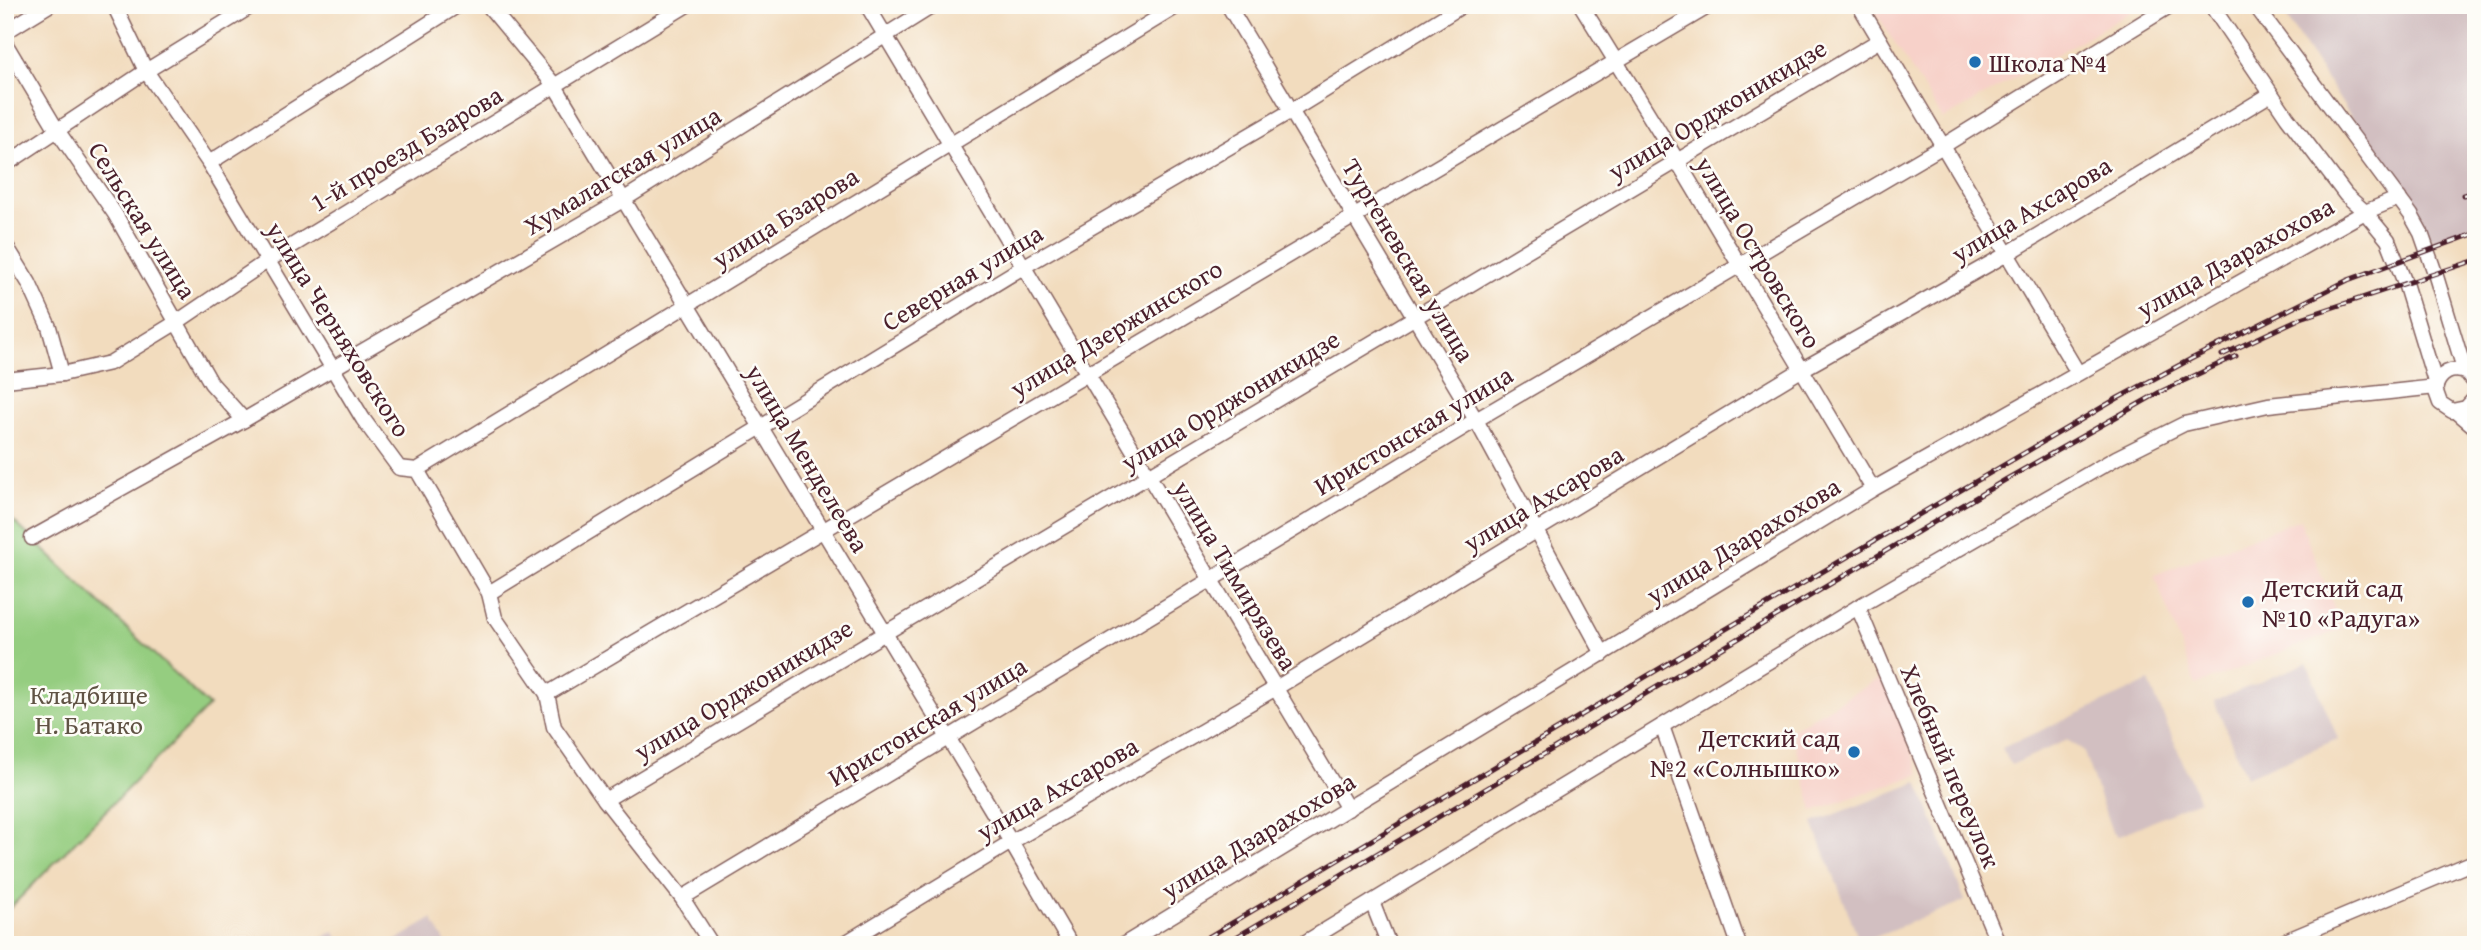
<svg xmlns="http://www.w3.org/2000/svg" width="2481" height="950" font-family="'Gentium Book Plus',serif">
<rect width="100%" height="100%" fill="#fdfcf7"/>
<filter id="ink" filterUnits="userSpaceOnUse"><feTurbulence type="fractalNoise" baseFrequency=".0143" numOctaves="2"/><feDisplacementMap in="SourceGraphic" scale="14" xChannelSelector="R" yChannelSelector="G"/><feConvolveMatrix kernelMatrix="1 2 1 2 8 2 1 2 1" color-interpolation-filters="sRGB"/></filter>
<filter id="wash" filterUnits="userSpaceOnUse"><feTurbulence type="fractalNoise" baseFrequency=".00686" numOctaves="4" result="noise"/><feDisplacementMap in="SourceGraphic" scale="28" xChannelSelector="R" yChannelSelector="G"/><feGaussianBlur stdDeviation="1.57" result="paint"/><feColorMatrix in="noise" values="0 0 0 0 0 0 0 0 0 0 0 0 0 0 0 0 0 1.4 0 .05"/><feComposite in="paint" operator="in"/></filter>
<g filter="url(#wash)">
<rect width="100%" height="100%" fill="#f2dcbe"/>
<g fill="#f7d1c9">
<polygon points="1871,5 2143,5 1943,119"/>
<polygon points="2300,519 2342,629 2196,685 2154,575"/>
<polygon points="1883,676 1920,774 1813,811 1791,730"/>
</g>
<g fill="#d2bfc1">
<polygon points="2278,5 2476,5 2476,224 2432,241"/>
<polygon points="2307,663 2338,739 2246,777 2214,701"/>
<polygon points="2149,682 2199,800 2118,836 2112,832 2083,750 2067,740 2011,765 2002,748"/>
<polygon points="1918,782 1965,901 1860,942 1813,823"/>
<polygon points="432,919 447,945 388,945"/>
<polygon points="334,931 342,945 314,945 314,943"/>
</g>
<polygon fill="#95cd80" stroke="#707656" stroke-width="2" points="5,513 209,706 5,913"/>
</g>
<g filter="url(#ink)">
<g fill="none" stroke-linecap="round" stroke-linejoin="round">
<defs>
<g id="minor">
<polyline points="114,5 146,71 209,163 363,419 399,468 417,470 489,593 495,618 547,694 554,727 605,800 682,898 712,945"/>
<polyline points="488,5 555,86 1011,842 1071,945"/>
<polyline points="867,5 1348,809"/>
<polyline points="1228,5 1476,420 1603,654"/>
<polyline points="1581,5 1678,162 1873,489"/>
<polyline points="1859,5 2078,373"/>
<polyline points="2211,5 2287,117 2346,195 2365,212 2388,240 2405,283 2436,385"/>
<polyline points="2255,5 2411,215 2421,233 2435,273 2465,372"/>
<polyline points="5,32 49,5"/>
<polyline points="5,43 57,130 115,214 211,383 244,420"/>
<polyline points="209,163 458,5"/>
<polyline points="5,165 146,71 253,5"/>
<polyline points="5,244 29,283 49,327 62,374"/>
<polyline points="5,380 62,374 110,363 177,322 267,261 687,5"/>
<path d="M2476 384 2467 373C2452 366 2439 373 2435 389L2440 403 2452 411 2466 408 2476 397"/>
<polyline points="2456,411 2476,428"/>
<path d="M417 470C672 317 924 159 1179 5"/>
<polyline points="32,538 244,420 623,200 934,5"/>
<polyline points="489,593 1023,267 1291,111 1463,5"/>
<polyline points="1858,607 1999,945"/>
<polyline points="547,694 1711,5"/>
<polyline points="1662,726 1739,945"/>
<polyline points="605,800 1880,40"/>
<polyline points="682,898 1476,420 1943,146 2171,5"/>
<polyline points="1372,902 1389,945"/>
<polyline points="842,945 1011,842 1276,688 1801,370 2007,254 2271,94"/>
<polyline points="1123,945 1873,489 2365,212 2399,198"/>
<polyline points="1301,945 1858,607 2116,458 2184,424 2268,405 2436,387"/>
<polyline points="2276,945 2476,861"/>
</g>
</defs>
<use href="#minor" stroke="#85615e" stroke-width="17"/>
<use href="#minor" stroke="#fff" stroke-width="14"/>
<defs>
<g id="rail">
<polyline points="2463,195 2476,192"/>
<polyline points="2222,355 2301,318 2476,260"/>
<polyline points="1195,945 1874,541 2118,398 2191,359 2348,280 2476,233"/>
<polyline points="1223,945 2005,480 2160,392 2236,356"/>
</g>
</defs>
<use href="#rail" stroke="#4a1f2b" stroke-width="5"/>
<use href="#rail" stroke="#fdfcf7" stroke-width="2.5" stroke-dasharray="8" stroke-linecap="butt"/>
</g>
</g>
<g fill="#1f6fb2" stroke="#fdfcf7" stroke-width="2.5">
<circle cx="1975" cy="62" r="7"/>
<circle cx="2248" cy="602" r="7"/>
<circle cx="1854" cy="752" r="7"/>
</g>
<g text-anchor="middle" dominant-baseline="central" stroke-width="5" stroke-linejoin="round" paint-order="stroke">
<g font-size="26" fill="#4a1f2b" stroke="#fdfcf7" text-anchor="start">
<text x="1989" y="62">Школа №4</text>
<text x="2262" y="587">Детский сад<tspan x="2262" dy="30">№10 «Радуга»</tspan></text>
<text x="1840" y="737" text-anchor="end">Детский сад<tspan x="1840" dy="30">№2 «Солнышко»</tspan></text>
</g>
<g font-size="26" fill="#4a1f2b" stroke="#fdfcf7">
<text transform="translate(1717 109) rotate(-31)">улица Орджоникидзе</text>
<text transform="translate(406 148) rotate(-31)">1-й проезд Бзарова</text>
<text transform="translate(622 170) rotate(-31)">Хумалагская улица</text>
<text transform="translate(2031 209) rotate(-31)">улица Ахсарова</text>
<text transform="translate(785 217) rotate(-32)">улица Бзарова</text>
<text transform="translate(143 220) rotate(58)">Сельская улица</text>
<text transform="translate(1759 252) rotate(59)">улица Островского</text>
<text transform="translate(2235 257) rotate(-29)">улица Дзарахохова</text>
<text transform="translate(1409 260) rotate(59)">Тургеневская улица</text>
<text transform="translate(962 277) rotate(-31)">Северная улица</text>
<text transform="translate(1116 328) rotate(-31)">улица Дзержинского</text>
<text transform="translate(339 329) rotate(58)">улица Черняховского</text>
<text transform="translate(1230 400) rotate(-31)">улица Орджоникидзе</text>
<text transform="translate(1413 430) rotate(-31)">Иристонская улица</text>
<text transform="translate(808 458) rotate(59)">улица Менделеева</text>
<text transform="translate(1543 498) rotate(-31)">улица Ахсарова</text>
<text transform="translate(1743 540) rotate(-31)">улица Дзарахохова</text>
<text transform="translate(1236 575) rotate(59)">улица Тимирязева</text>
<text transform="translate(743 689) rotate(-31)">улица Орджоникидзе</text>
<text transform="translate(927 721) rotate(-31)">Иристонская улица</text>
<text transform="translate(1951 766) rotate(67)">Хлебный переулок</text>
<text transform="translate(1057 788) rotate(-30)">улица Ахсарова</text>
<text transform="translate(1258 835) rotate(-31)">улица Дзарахохова</text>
</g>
<g font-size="26" fill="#605344" stroke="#fdfcf7">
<text x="89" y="694">Кладбище<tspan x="89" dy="30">Н. Батако</tspan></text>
</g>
</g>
<rect width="2481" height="950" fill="none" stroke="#fdfcf7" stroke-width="28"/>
</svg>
